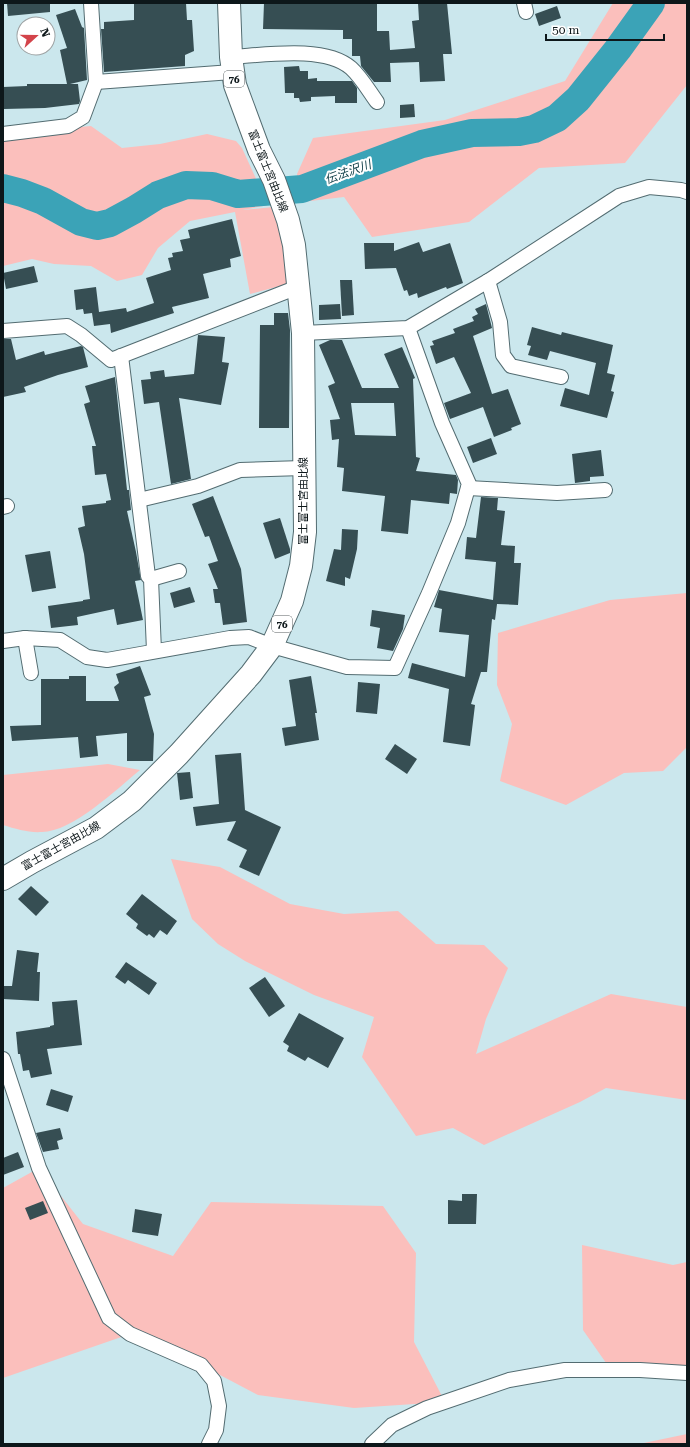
<svg xmlns="http://www.w3.org/2000/svg" width="690" height="1447" font-family="'Roboto Serif','Noto Sans JP',serif">
<rect width="100%" height="100%" fill="#cbe7ed"/>
<g fill="#fbbfbc">
<polygon points="613,3 687,3 687,85 625,163 539,168 469,222 372,237 344,197 302,202 297,174 313,138 445,120 565,81"/>
<polygon points="91,126 122,148 160,144 207,134 236,141 242,148 268,205 243,210 273,207 289,271 287,284 250,294 235,212 190,221 158,248 142,275 117,281 91,266 54,264 32,259 3,266 3,134"/>
<polygon points="687,593 687,747 663,771 624,773 566,805 500,781 512,724 497,685 498,633 610,600"/>
<path d="M108 764 140 770C117 789 72 832 42 832 29 833 16 829 3 825V775Z"/>
<polygon points="171,859 220,867 290,904 344,914 398,911 436,944 484,945 508,968 486,1019 476,1054 611,994 687,1007 687,1100 606,1088 580,1102 484,1145 453,1128 416,1136 362,1057 374,1017 314,995 245,961 218,944 192,919"/>
<polygon points="39,1168 83,1224 173,1256 211,1202 383,1206 416,1253 414,1342 445,1402 354,1408 258,1395 201,1365 130,1334 3,1378 3,1188"/>
<polygon points="582,1245 673,1265 687,1262 687,1374 611,1370 583,1330"/>
<polygon points="687,1434 687,1444 639,1444"/>
</g>
<g fill="none" stroke-linecap="round" stroke-linejoin="round">
<polyline stroke="#3ba3b7" stroke-width="28" points="3,188 22,193 43,201 81,222 97,226 110,223 134,210 158,195 186,185 212,186 238,194 302,189 422,144 472,133 519,132 534,129 557,118 578,99 618,49 651,3"/>
</g>
<g fill="#364e53" fill-rule="evenodd">
<polygon points="7,3 50,3 50,12 8,16"/>
<polygon points="134,3 186,3 187,20 192,20 194,51 185,55 185,66 104,72 101,29 104,29 104,22 134,20"/>
<polygon points="264,3 377,3 377,31 389,31 390,50 415,48 412,21 419,20 418,3 447,3 452,54 443,54 445,81 420,82 419,62 390,63 391,82 374,82 361,66 360,56 352,56 352,39 343,39 343,30 263,29"/>
<polygon points="557,6 561,18 539,26 535,14"/>
<polygon points="75,9 82,27 84,28 87,80 70,84 78,84 80,101 79,104 45,108 4,109 3,87 27,86 27,84 67,84 60,50 67,48 56,15"/>
<polygon points="299,66 300,71 308,71 308,79 317,78 317,81 352,81 357,88 357,103 335,103 335,96 311,97 311,101 300,102 299,98 294,98 294,93 285,93 284,67"/>
<polygon points="414,104 415,117 400,118 400,105"/>
<polygon points="232,219 241,256 230,259 231,267 203,274 209,298 172,307 174,313 111,333 110,324 94,326 92,313 84,314 83,309 76,310 74,290 96,287 99,312 126,308 127,312 154,303 146,278 171,270 168,258 173,257 172,253 183,251 180,240 190,238 188,230"/>
<polygon points="419,242 423,252 450,243 463,283 447,289 446,287 418,298 417,293 409,296 407,290 404,291 396,268 365,269 364,243 394,243 394,251"/>
<polygon points="34,266 38,282 6,289 3,273"/>
<polygon points="340,280 352,280 354,315 342,316"/>
<polygon points="340,304 341,319 319,320 319,305"/>
<polygon points="486,304 492,328 473,336 492,394 508,389 521,424 511,428 512,430 494,437 483,407 450,419 444,403 471,393 454,357 436,364 430,346 434,345 432,341 455,333 453,329 474,321 472,317 478,314 475,309"/>
<polygon points="274,313 288,313 290,330 289,428 259,428 260,325 274,325"/>
<polygon points="532,327 561,335 562,332 613,345 607,373 615,375 611,391 614,392 607,418 560,406 565,388 589,395 596,363 550,351 547,360 528,355 531,346 527,345"/>
<polygon points="198,335 225,337 222,362 229,363 221,405 179,398 191,479 171,484 159,402 144,404 141,380 151,379 150,372 164,370 165,377 194,374"/>
<polygon points="3,339 11,339 16,360 44,351 45,355 81,346 83,347 88,367 58,375 24,387 26,392 3,397"/>
<path d="M330 340H342L362 388H399L384 354 402 347 415 378 413 379 416 457 420 458 416 471 456 475 458 480 457 494 450 493 449 504 411 500 408 534 381 531 385 496 342 491 344 468 337 467 339 439 332 440 330 420 340 419 328 386 335 383 319 345ZM351 403H394L396 436 355 435Z"/>
<polygon points="115,377 127,490 129,490 131,510 127,511 136,552 141,580 135,581 143,620 117,625 114,609 77,617 78,625 51,628 48,606 83,601 83,600 90,599 84,554 78,528 85,526 82,506 106,503 106,501 111,500 106,474 95,475 92,446 96,446 84,404 90,402 85,386"/>
<polygon points="491,438 497,454 473,463 467,447"/>
<polygon points="601,450 604,476 590,477 590,481 575,483 572,454"/>
<polygon points="213,496 241,569 247,622 223,625 220,603 215,603 213,589 218,589 208,564 218,561 209,536 205,537 192,504"/>
<polygon points="481,497 498,498 497,510 505,511 501,545 515,546 514,563 521,563 518,605 497,604 495,620 492,619 487,672 481,672 471,704 475,705 470,746 443,742 449,689 408,678 412,663 465,677 469,635 439,632 442,609 434,607 439,590 493,600 496,562 465,559 467,537 476,538"/>
<polygon points="280,518 290,549 290,553 275,559 263,523"/>
<polygon points="342,529 358,530 357,549 350,579 345,577 345,586 326,581 334,549 341,550"/>
<polygon points="50,551 56,588 32,592 25,555"/>
<polygon points="190,587 195,602 174,608 170,593"/>
<polygon points="372,610 405,615 403,629 393,651 377,648 380,628 370,626"/>
<polygon points="140,666 151,695 144,697 154,734 153,761 127,761 127,733 96,736 98,756 80,758 78,737 12,741 10,726 41,725 41,679 69,679 69,676 86,676 86,701 119,701 114,687 119,683 116,674"/>
<polygon points="311,676 317,713 315,713 319,740 285,746 282,728 296,726 289,680"/>
<polygon points="358,682 380,684 377,714 356,712"/>
<polygon points="395,744 417,759 407,774 385,759"/>
<polygon points="241,753 245,810 281,827 259,876 239,867 247,850 227,840 236,821 196,826 193,807 219,804 215,755"/>
<polygon points="190,772 193,798 180,800 177,773"/>
<polygon points="31,886 49,902 36,916 18,899"/>
<polygon points="142,894 177,921 167,935 160,930 154,938 149,934 147,936 136,928 138,924 126,914"/>
<polygon points="17,950 39,953 37,972 40,972 39,1001 3,999 3,986 12,986"/>
<polygon points="126,962 157,983 149,995 128,980 125,984 115,977"/>
<polygon points="265,977 285,1006 269,1017 249,988"/>
<polygon points="77,1000 82,1045 47,1049 52,1074 31,1078 29,1070 23,1071 20,1054 18,1054 16,1032 50,1027 50,1026 54,1025 52,1002"/>
<polygon points="299,1013 344,1038 328,1068 308,1057 305,1061 287,1051 289,1046 283,1042"/>
<polygon points="51,1089 73,1096 68,1112 46,1105"/>
<polygon points="60,1128 63,1139 57,1141 59,1149 43,1152 36,1133"/>
<polygon points="18,1152 24,1167 3,1175 3,1158"/>
<polygon points="462,1194 477,1194 476,1224 448,1224 448,1200 462,1201"/>
<polygon points="43,1201 48,1213 30,1220 25,1208"/>
<polygon points="135,1209 162,1214 158,1236 132,1232"/>
</g>
<g fill="none" stroke-linecap="round" stroke-linejoin="round">
<defs>
<g id="street">
<polyline points="524,3 526,12"/>
<path d="M231 57C264 55 325 45 351 68 361 77 369 91 377 102"/>
<polyline points="96,82 232,72"/>
<polyline points="3,134 68,126 83,117 96,82 91,3"/>
<polyline points="488,281 500,322 503,355 511,366 561,377"/>
<polyline points="3,331 67,326 81,335 111,360 298,287"/>
<polyline points="303,333 408,328 488,281 619,196 649,187 681,190 687,192"/>
<polyline points="121,356 148,576 151,579 154,651"/>
<polyline points="468,488 557,493 605,490"/>
<polyline points="139,500 198,486 240,470 303,468"/>
<polyline points="3,507 7,506"/>
<polyline points="151,579 179,571"/>
<polyline points="25,638 31,673"/>
<polyline points="3,641 25,638 60,640 87,657 107,660 230,638 249,637 272,646 347,667 395,668 429,593 458,523 469,484 442,423 408,328"/>
<polyline points="3,1059 39,1168 109,1318 130,1334 201,1365 214,1381 219,1406 216,1430 209,1444"/>
<polyline points="372,1444 392,1425 427,1408 509,1380 565,1370 640,1370 687,1373"/>
</g>
<polyline id="primary" points="3,879 32,862 96,828 132,801 179,754 251,674 272,646 292,601 301,566 305,532 303,333 294,245 288,220 274,180 259,150 235,85 231,57 229,3"/>
</defs>
<use href="#street" stroke="#536c71" stroke-width="16"/>
<use href="#primary" stroke="#536c71" stroke-width="24"/>
<use href="#street" stroke="#fff" stroke-width="14"/>
<use href="#primary" stroke="#fff" stroke-width="22"/>
</g>
<g text-anchor="middle" dominant-baseline="central" stroke-width="4" stroke-linejoin="round" paint-order="stroke">
<g fill="#fff" stroke="#565d5f" stroke-width="1">
<rect x="224" y="71" width="20" height="16" rx="3"/>
<rect x="272" y="616" width="20" height="16" rx="3"/>
</g>
<g font-size="10" font-weight="bold" fill="#0d171a">
<text x="234" y="79">76</text>
<text x="282" y="624">76</text>
</g>
<g font-size="11" fill="#0d171a" stroke="#fff">
<text transform="translate(268 171) rotate(68)">富士富士宮由比線</text>
<text transform="translate(303 501) rotate(-90)">富士富士宮由比線</text>
<text transform="translate(61 846) rotate(-29)">富士富士宮由比線</text>
</g>
<g font-size="12" font-style="italic" fill="#114049" stroke="#fff">
<text transform="translate(348 172) rotate(-20)">伝法沢川</text>
</g>
</g>
<rect width="690" height="1447" fill="none" stroke="#0d171a" stroke-width="8"/>
<g transform="translate(36 36) rotate(69)"><circle r="19" fill="#ffffff" stroke="#9ea2a3"/>
<path d="M0-3L7 15L0 10L-7 15Z" fill="#d3434a"/>
<text y="-6" font-size="11" font-weight="bold" text-anchor="middle" fill="#0d171a">N</text>
</g>
<path d="M546 34v6h118v-6" fill="none" stroke="#0d171a" stroke-width="2"/>
<text x="552" y="34" font-size="12" fill="#0d171a" stroke="#ffffff" stroke-width="3" paint-order="stroke">50 m</text>
</svg>
